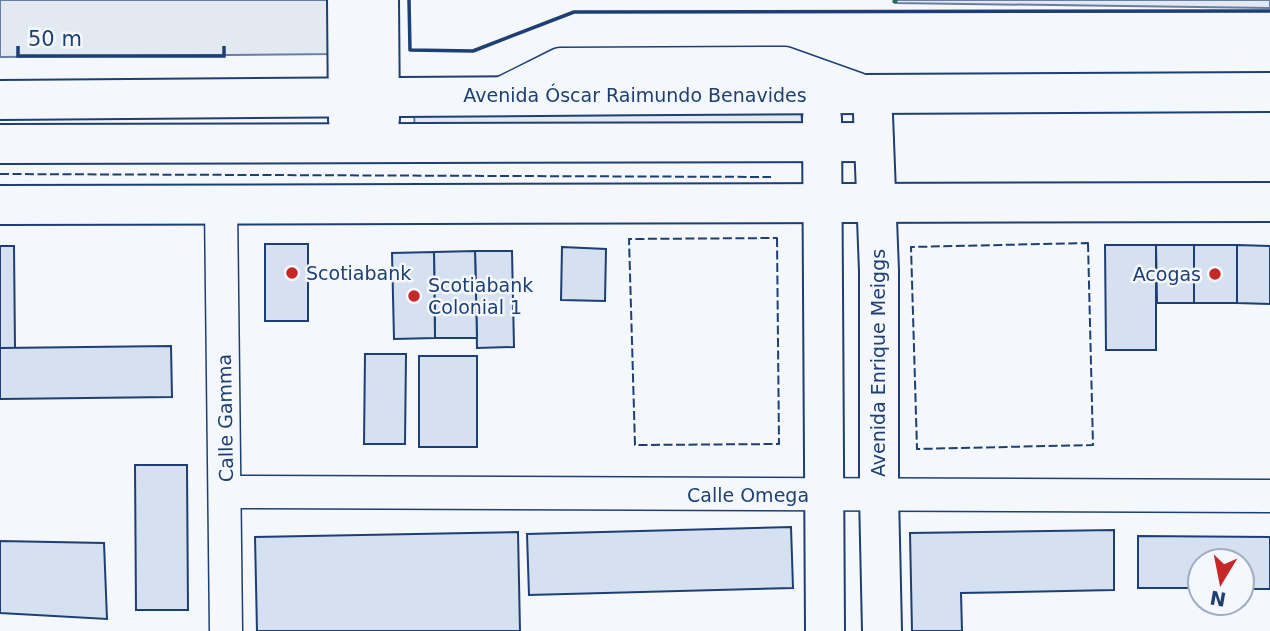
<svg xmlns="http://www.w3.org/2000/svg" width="1270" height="631" font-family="'DejaVu Sans',sans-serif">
<rect width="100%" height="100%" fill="#f4f7fb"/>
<g fill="#e3e9f0" stroke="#687fa3" stroke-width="2">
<polygon points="0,0 332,0 333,54 0,57"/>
<polygon points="895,0 1270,0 1270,8 895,3"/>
<polygon points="801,111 803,131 415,133 414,113"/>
</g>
<g fill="#d5e0f0" stroke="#1d3f73" stroke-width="2">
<rect x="265" y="244" width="43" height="77"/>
<polygon points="1105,245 1156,245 1156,350 1106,350"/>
<polygon points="1156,245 1194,245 1194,303 1157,303"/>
<rect x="1194" y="245" width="43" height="58"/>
<polygon points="1237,245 1270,246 1270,304 1237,303"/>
<polygon points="0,246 14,246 15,348 0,348"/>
<polygon points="562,247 606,249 605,301 561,300"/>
<polygon points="475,251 512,251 514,347 477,348"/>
<polygon points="475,251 477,338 435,338 434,252"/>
<polygon points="434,252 435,338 394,339 392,253"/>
<polygon points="171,346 172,397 0,399 0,348"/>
<polygon points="365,354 406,354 405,444 364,444"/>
<rect x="419" y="356" width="58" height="91"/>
<polygon points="135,465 187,465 188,610 136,610"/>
<polygon points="791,527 793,588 529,595 527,534"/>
<polygon points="1114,530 1114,590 961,593 962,631 912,631 910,533"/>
<polygon points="518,532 520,631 257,631 255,537"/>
<polygon points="1138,536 1270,537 1270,589 1242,589 1242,561 1200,561 1200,588 1138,588"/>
<polygon points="0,541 104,543 107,619 0,613"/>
</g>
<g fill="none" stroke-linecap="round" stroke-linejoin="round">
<defs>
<g id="minor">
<polyline points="498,95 560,64 785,63 858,89"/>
<polyline points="221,205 226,631"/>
<polyline points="226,492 1270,496"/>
</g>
<g id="major">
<polyline points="347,0 348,120"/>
<polyline points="379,0 380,119"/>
<path d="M0 100C423 94 847 96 1270 92"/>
<polyline points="873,115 879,271 879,495 882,631"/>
<polyline points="822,118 825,631"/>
<polyline points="0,144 874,142"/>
<polyline points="0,205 1270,202"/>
</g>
</defs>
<use href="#minor" stroke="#1d3f73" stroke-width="35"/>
<use href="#major" stroke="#1d3f73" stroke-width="42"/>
<use href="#minor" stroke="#f4f7fb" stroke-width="32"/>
<use href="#major" stroke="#f4f7fb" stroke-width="38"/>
<polyline stroke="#2c6c60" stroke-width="5" stroke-dasharray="3.5 5" stroke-linecap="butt" points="895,3 895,0"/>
<g stroke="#1d3f73" stroke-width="2" stroke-dasharray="9 3.5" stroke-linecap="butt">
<polyline points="0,174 771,177"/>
<polygon points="777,238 779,444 635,445 629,239"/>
<polygon points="1088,243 1093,445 917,449 911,247"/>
</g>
<polyline stroke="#1d3f73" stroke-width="3.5" points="409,0 410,50 473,51 574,12 1270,11"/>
</g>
<g fill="#c62828" stroke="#f4f7fb" stroke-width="2.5">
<circle cx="292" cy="273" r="7"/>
<circle cx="1215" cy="274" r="7"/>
<circle cx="414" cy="296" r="7"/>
</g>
<g text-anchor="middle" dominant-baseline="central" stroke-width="5" stroke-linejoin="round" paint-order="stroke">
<g font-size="19" fill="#1d3f73" stroke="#f4f7fb">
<text x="635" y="95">Avenida Óscar Raimundo Benavides</text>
<text transform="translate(878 363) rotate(-90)">Avenida Enrique Meiggs</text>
<text transform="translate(225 418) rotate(-91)">Calle Gamma</text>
<text x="748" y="495">Calle Omega</text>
</g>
<g font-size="19" fill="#1d3f73" stroke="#f4f7fb" text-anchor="start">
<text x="306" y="273">Scotiabank</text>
<text x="1201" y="274" text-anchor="end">Acogas</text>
<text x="428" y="285">Scotiabank<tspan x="428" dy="22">Colonial 1</tspan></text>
</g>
</g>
<g transform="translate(1221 582) rotate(190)"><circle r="33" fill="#f4f7fb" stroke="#9eadc5" stroke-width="2"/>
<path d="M0-5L12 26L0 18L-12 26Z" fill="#c62828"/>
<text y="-10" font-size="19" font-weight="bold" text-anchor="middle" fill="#1d3f73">N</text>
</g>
<path d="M18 46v10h206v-10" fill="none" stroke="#1d3f73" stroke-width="3.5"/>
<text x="28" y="46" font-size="21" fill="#1d3f73" stroke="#f4f7fb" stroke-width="5" paint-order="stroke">50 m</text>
</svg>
